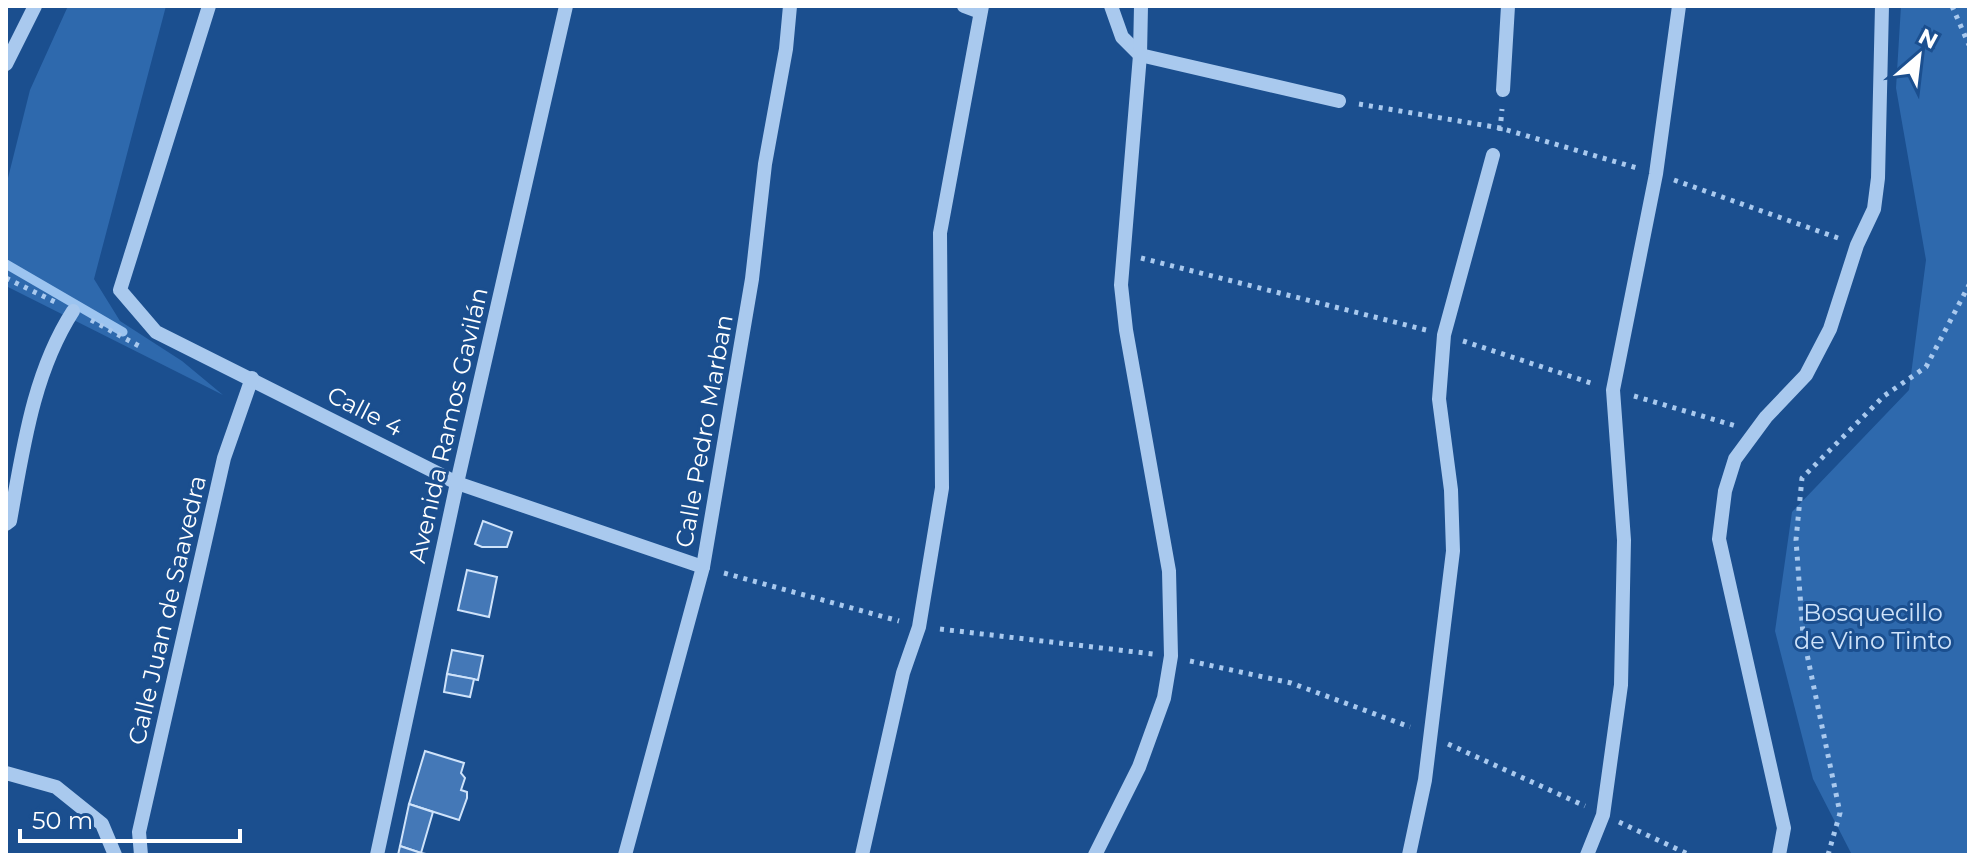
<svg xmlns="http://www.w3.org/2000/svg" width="1975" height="861" font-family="Montserrat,sans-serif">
<rect width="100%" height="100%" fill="#1b4f8f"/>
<g fill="#2e69ad">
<polygon points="68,6 166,6 94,279 120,321 182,361 223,395 6,286 6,186 30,90"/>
<polygon points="1901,6 1969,6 1969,855 1852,855 1813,779 1775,631 1792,512 1909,390 1926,260 1896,88"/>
</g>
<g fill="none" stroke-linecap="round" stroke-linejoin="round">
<polyline stroke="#9cc4f0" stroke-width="9" points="6,264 123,332"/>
</g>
<g fill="#4478b7" stroke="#cfe3fa" stroke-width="2">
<polygon points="483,521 512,532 507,547 482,547 475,544"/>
<polygon points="467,570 497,577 489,617 458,610"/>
<polygon points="452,650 483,656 478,680 447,674"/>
<polygon points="447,674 474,679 470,697 444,692"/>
<polygon points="425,751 464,763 461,773 465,778 461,790 467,792 467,798 459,820 409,804"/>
<polygon points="409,804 433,812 421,853 400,846"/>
<polygon points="400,846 421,853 431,855 398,855"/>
</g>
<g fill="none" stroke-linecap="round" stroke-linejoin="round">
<g stroke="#a9c9ee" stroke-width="5" stroke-dasharray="4 6" stroke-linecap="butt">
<polyline points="1952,6 1969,45"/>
<polyline points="1359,104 1500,128 1637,168"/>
<polyline points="1500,131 1502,109"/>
<polyline points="1674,180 1838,238"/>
<polyline points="1141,258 1426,330"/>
<polyline points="6,278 57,303"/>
<polyline points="91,320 139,346"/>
<polyline points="1463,341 1594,384"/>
<polyline points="1634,396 1736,426"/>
<polyline points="724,573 899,621"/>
<polyline points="940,629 1153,654"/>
<polyline points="1190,661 1291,683 1410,727"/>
<polyline points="1448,744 1585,806"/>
<polyline points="1619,822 1690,855"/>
<polyline points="1828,855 1840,813 1803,635 1796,540 1802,478 1884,396 1926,367 1969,285"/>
</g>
<g stroke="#a9c9ee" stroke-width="14">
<polyline points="209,6 120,290 156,332 457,483 703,567"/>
<polyline points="964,6 980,12"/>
<polyline points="1111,6 1122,37 1140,55 1339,101"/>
<polyline points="6,64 35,6"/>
<polyline points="1503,90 1508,6"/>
<path d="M6 524 10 521C23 449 33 373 73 311"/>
<polyline points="6,773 56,787 102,824 115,855"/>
<polyline points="141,855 139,832 224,458 252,378"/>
<polyline points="377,855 457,483 566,6"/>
<polyline points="625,855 703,567 752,279 765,164 786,49 790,6"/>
<polyline points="862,855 903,673 919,627 942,488 940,233 982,6"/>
<polyline points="1095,855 1139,767 1164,698 1171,656 1169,571 1126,330 1121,285 1140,55 1141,6"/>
<polyline points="1409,855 1425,780 1453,551 1451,490 1439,399 1444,335 1493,155"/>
<polyline points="1587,855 1603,815 1621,685 1624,540 1613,390 1656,174 1679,6"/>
<polyline points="1779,855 1784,828 1719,539 1725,491 1735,459 1766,417 1806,375 1830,329 1857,245 1874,209 1878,178 1882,6"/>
</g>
</g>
<g text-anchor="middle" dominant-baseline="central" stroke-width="6" stroke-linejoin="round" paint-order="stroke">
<g font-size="24" fill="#fff" stroke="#1b4f8f">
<text transform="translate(365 411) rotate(27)">Calle 4</text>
<text transform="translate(448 425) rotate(-77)">Avenida Ramos Gavilán</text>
<text transform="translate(704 431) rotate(-80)">Calle Pedro Marban</text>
<text transform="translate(167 610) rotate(-77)">Calle Juan de Saavedra</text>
</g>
<g font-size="24" fill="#cfe3fa" stroke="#1b4f8f">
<text x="1873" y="612">Bosquecillo<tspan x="1873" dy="28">de Vino Tinto</tspan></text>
</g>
</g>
<rect width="1975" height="861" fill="none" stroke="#ffffff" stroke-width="16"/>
<g transform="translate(1919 56) rotate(28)" stroke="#1b4f8f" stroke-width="6" paint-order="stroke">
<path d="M0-6L14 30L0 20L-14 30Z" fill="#ffffff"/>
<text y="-12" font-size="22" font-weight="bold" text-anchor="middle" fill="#ffffff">N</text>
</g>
<path d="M20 829v12h220v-12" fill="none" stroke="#ffffff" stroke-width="4"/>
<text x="32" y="829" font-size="24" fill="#ffffff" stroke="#1b4f8f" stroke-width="6" paint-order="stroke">50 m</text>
</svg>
